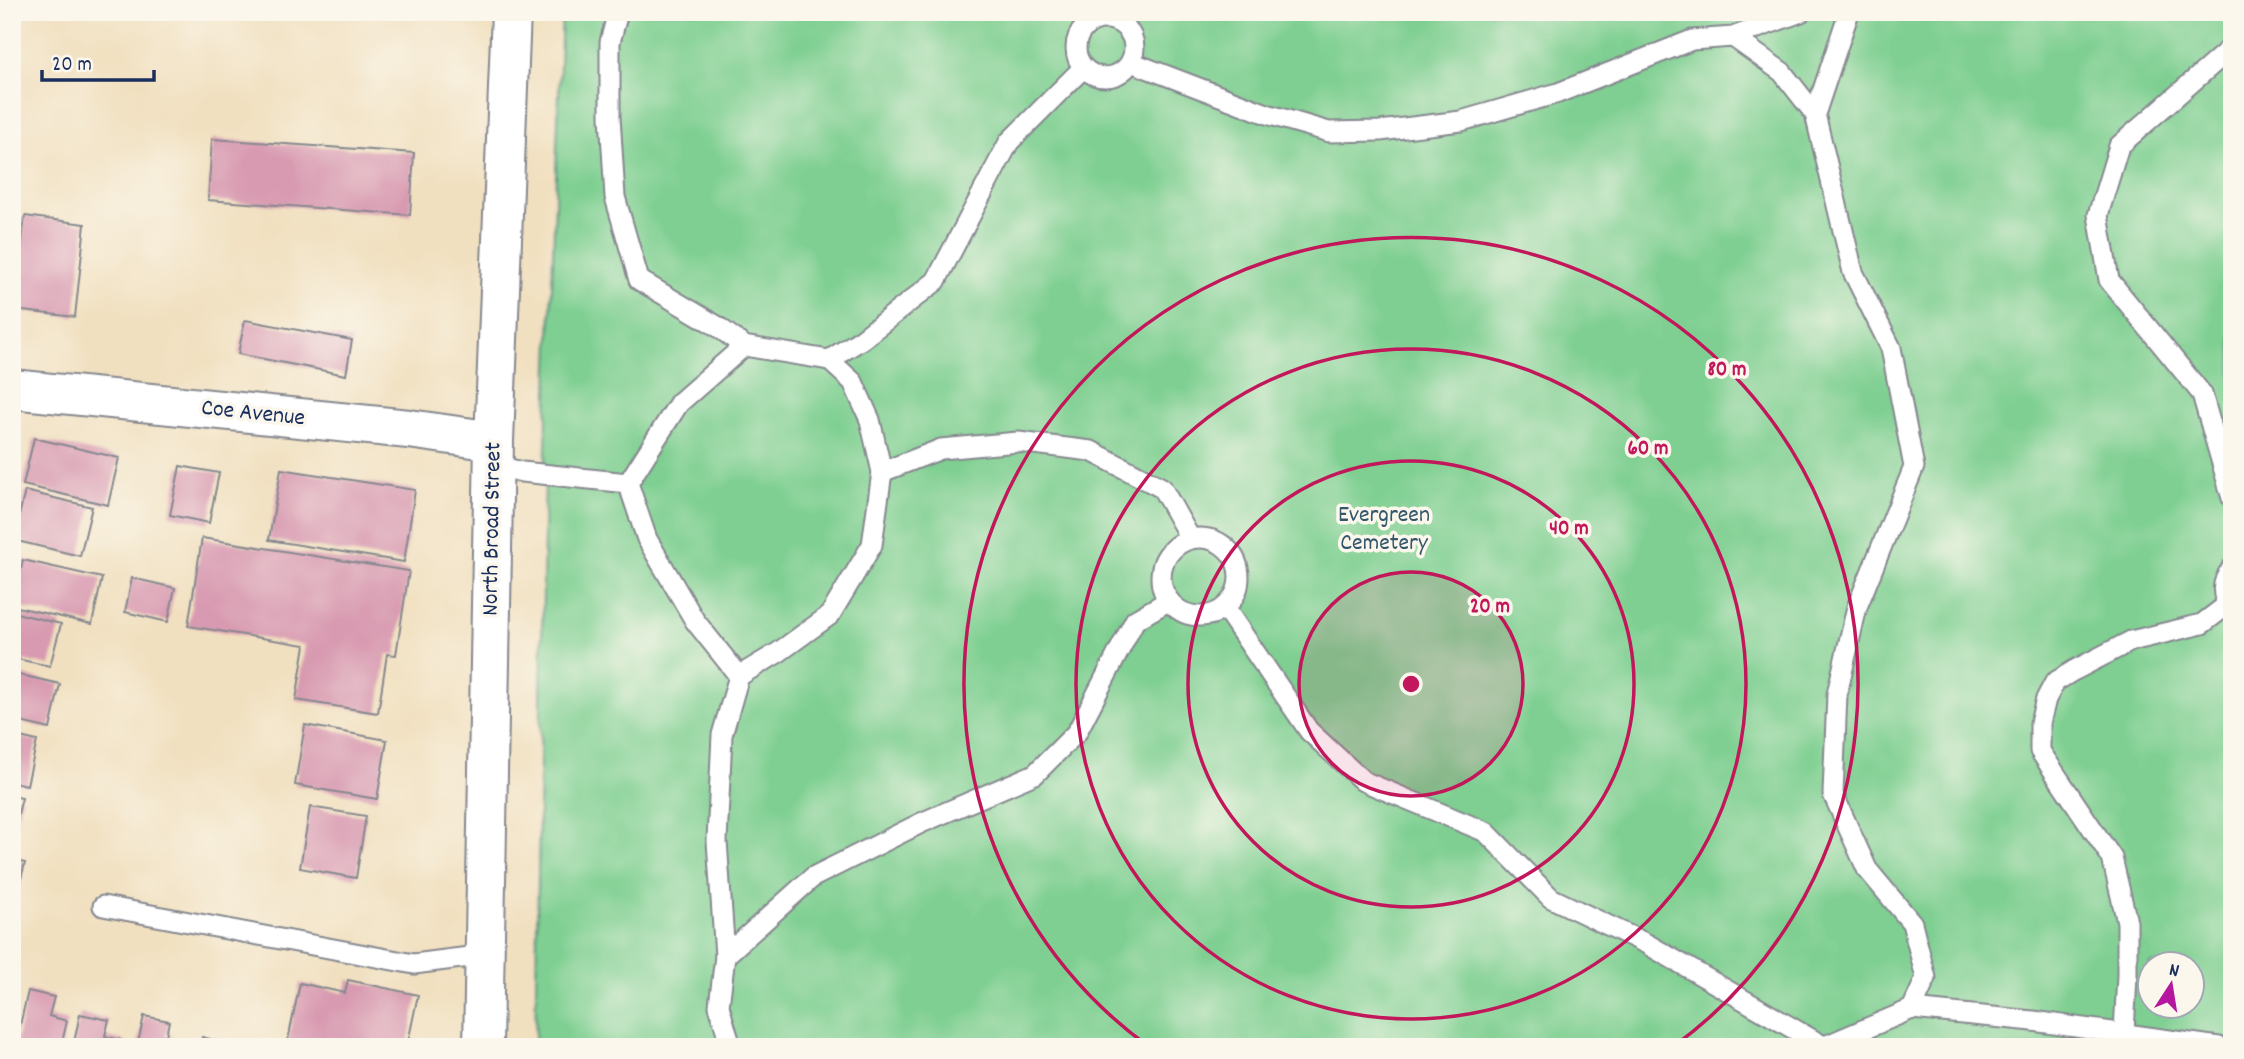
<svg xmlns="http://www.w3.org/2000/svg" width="2244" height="1059" font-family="Dekko,sans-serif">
<rect width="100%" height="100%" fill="#fbf7ec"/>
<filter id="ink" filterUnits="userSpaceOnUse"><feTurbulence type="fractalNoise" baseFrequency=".0143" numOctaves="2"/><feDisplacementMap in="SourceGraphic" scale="14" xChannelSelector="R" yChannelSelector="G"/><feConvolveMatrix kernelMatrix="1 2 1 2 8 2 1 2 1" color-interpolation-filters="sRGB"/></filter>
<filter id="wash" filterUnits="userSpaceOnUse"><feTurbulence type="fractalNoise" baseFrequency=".00686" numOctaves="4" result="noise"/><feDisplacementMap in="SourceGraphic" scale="28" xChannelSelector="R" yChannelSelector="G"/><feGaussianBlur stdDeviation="1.57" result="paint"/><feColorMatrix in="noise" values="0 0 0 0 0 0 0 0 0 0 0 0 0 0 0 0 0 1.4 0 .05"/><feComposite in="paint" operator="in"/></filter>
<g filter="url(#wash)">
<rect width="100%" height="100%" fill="#f1e0c0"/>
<path fill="#7ecf91" stroke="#4c7f78" stroke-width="2" fill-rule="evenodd" d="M562 12H2232V1047H535L545 474ZM2150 964H2192V1006H2150Z"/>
<g id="blocks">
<g fill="#d89ab0">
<polygon points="212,139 414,153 410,215 208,200"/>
<polygon points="25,216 85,224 75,317 14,310"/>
<polygon points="245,320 352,340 346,375 238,354"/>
<polygon points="34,438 119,458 108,505 23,485"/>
<polygon points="180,466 219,473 209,523 170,515"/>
<polygon points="281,469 415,490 404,562 269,540"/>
<polygon points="25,491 92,507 80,556 13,540"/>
<polygon points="202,538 409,571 396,655 387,654 378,713 296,700 305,645 188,626"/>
<polygon points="23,560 102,578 92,624 13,606"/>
<polygon points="132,578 175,588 168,622 125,612"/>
<polygon points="12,612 61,624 50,666 12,658"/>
<polygon points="12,673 60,684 50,729 12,720"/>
<polygon points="305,725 387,740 377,799 295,785"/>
<polygon points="12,735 37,741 27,785 12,782"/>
<polygon points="12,796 22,798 13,834 12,834"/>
<polygon points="310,807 366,816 356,878 300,868"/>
<polygon points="12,860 25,863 15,901 12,900"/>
<polygon points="348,980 418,995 407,1047 287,1045 300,983 345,993"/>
<polygon points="28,991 54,997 49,1016 67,1021 61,1047 15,1047"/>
<polygon points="80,1014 109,1020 105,1036 125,1041 124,1047 73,1047"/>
<polygon points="144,1016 169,1021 166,1036 185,1041 183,1047 137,1047"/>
<polygon points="202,1037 237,1046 237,1047 200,1047"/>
</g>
</g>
</g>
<g filter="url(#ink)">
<use href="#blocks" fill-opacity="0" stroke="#86888f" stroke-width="2"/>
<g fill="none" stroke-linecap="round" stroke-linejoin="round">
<defs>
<g id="lane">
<polyline points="618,12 610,42 610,116 615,197 639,280 717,326 744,346 679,403 628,483"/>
<circle cx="1105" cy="48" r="29"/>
<polyline points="1733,37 1801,12"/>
<polyline points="2232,47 2119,146 2098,215 2109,280 2202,394 2232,498"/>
<polyline points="1131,62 1267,114 1329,132 1380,131 1461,121 1558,93 1692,40 1733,37 1782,72 1815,114 1853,272 1891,348 1914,467 1857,607 1837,694 1833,794 1867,869 1912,923 1926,978 1912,1009"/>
<polyline points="1815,114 1849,12"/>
<polyline points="744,346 829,360 862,339 936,281 1009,142 1083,68"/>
<polyline points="494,465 522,472 628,483 647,539 695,621 739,676 722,735 717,841 725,956 719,1006 731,1047"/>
<polyline points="882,472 941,449 1018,442 1091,451 1162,488 1190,538"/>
<circle cx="1200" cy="577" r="39"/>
<path d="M2232 568C2221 582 2220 596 2232 610"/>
<polyline points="1225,608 1309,731 1363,781 1486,832 1551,898 1647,944 1825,1047"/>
<polyline points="739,676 779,652 830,615 872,545 882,472 870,420 853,382 829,360"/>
<polyline points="103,906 414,964 485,955"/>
<polyline points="725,956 813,877 921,823 1035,774 1077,732 1135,620 1168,601"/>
<polyline points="2124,1033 2127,975 2127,922 2112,858 2040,751 2040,723 2046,699 2055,682 2073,671 2131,641 2202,624 2227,605"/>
<polyline points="1825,1046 1912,1009 2033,1021 2219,1047"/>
</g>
<polyline id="street" points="12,389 409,429 494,441"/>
<polyline id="secondary" points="483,1047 494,441 511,12"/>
</defs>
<use href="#lane" stroke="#86888f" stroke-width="23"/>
<use href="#street" stroke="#86888f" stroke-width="42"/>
<use href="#secondary" stroke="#86888f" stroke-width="42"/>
<use href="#lane" stroke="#fff" stroke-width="19"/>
<use href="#street" stroke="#fff" stroke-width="38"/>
<use href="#secondary" stroke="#fff" stroke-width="38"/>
</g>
</g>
<circle cx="1411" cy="684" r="112" fill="#c2185b" fill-opacity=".12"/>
<g fill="none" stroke="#c2185b" stroke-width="3.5">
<circle cx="1411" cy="684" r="112"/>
<circle cx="1411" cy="684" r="223"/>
<circle cx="1411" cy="684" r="335"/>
<path d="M1148 1046A447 447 0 1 1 1674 1046"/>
</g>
<g text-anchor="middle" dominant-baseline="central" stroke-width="7" stroke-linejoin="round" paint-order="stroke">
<g font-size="24" fill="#1b2f5e" stroke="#fbf7ec">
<text transform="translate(253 414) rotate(6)">Coe Avenue</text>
<text transform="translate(493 529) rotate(-89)">North Broad Street</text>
</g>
<g font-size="24" fill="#34576b" stroke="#fbf7ec">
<text x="1384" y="516">Evergreen<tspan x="1384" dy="28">Cemetery</tspan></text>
</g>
</g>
<circle cx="1411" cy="684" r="10" fill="#c2185b" stroke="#fbf7ec" stroke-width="3.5"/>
<g font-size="21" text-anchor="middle" font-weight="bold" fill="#c2185b" stroke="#fbf7ec" stroke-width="7" stroke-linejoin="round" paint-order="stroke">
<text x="1727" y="375">80 m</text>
<text x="1648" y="454">60 m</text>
<text x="1569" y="534">40 m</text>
<text x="1490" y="612">20 m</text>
</g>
<rect width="2244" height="1059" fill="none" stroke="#fbf7ec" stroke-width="42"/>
<g transform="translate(2171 985) rotate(12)"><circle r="33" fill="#fbf7ec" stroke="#a1a7b3" stroke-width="2"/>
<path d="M0-5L12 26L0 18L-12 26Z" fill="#b5179e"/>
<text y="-10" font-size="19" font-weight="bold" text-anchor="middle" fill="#1b2f5e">N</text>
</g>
<path d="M42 70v10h112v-10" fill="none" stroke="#1b2f5e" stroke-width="3.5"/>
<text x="52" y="70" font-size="21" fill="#1b2f5e" stroke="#fbf7ec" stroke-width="5" paint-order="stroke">20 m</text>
</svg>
